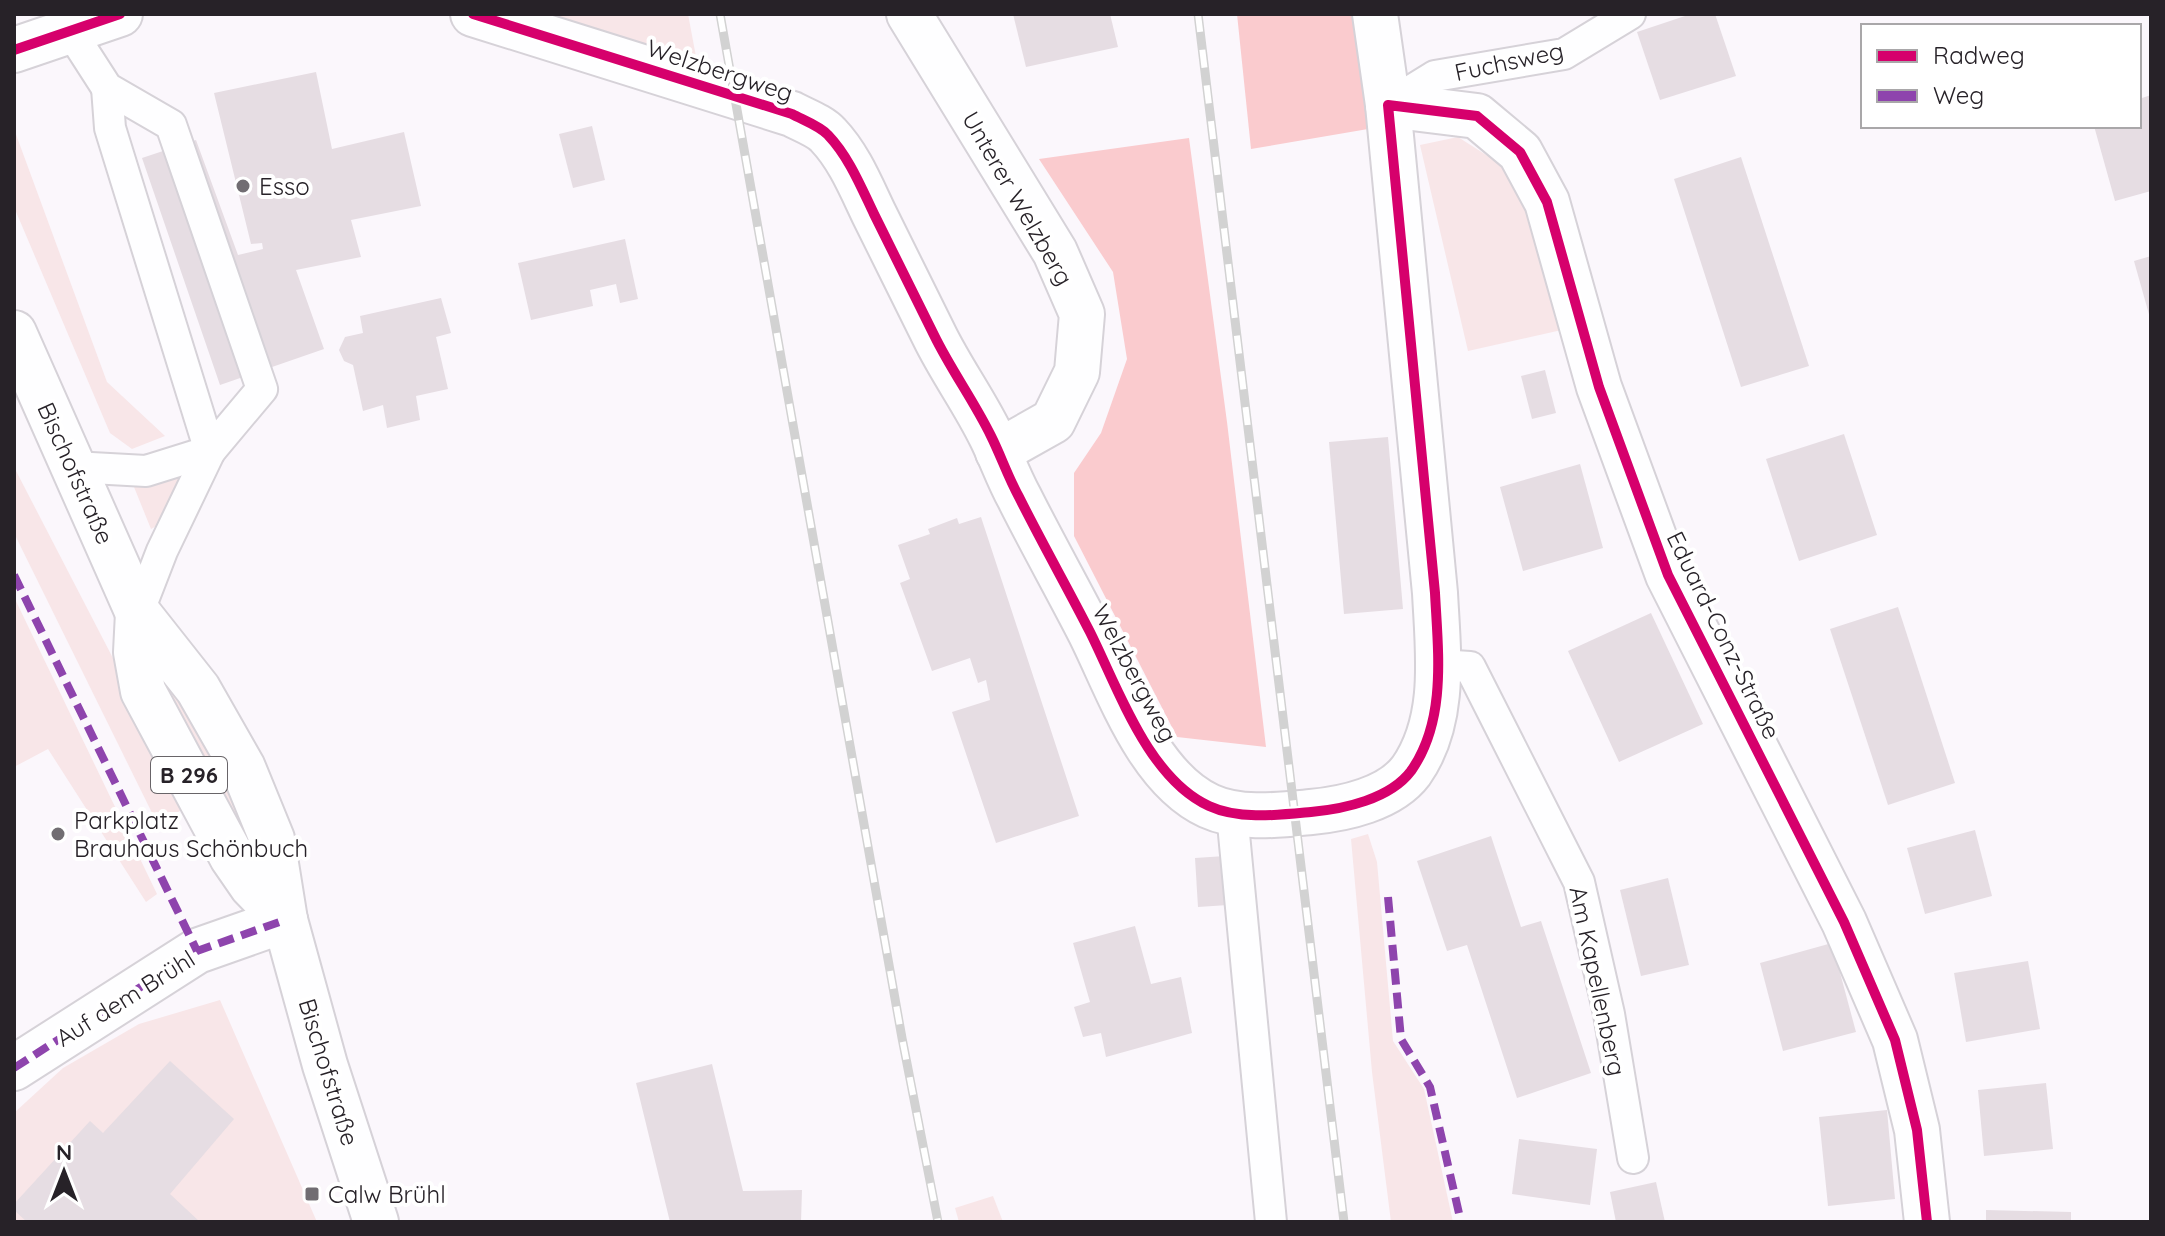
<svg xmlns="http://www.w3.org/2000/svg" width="2165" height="1236" font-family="Quicksand,sans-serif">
<rect width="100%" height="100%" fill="#fbf7fc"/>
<g fill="#f8e6e8">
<polygon points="549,14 688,14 697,62"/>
<polygon points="14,129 107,382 165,436 132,449 110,433 14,207"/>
<polygon points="1458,137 1505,167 1536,211 1566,329 1468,351 1420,145"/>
<polygon points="14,467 189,805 158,825 14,533"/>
<polygon points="187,471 162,523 151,529 134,487 159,484"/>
<polygon points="14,597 157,894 146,902 48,749 14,767"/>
<polygon points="157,666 203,735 255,830 238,838 146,675"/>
<polygon points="1368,834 1377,862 1393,1041 1424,1089 1453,1222 1391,1222 1372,1072 1351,839"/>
<polygon points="220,1000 317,1222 14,1222 14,1113 63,1068 139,1024"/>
<polygon points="993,1196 1003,1222 959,1222 955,1208"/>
</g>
<g fill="#facbce">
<polygon points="1237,14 1352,14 1368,129 1251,149"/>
<polygon points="1189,138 1227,422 1266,747 1177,737 1074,536 1074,473 1101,433 1127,359 1113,272 1039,159"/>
</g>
<g fill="#e6dde3">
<polygon points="1013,14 1110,14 1118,47 1026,67"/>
<polygon points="1691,14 1715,14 1736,76 1660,100 1637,32"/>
<polygon points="316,72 332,149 404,132 421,206 351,220 361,257 296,270 324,349 220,385 142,158 196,140 238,255 263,249 262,243 251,244 214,93"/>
<polygon points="2151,95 2151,191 2115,201 2094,126 2139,126 2139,99"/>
<polygon points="592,126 605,180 573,188 559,134"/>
<polygon points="1741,157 1809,366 1741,387 1674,179"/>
<polygon points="625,239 638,299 620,303 616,284 590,290 593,306 531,320 518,263"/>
<polygon points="2151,256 2151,318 2150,318 2134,261"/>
<polygon points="441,298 451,333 436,337 448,389 416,396 420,420 387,428 383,405 363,411 353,365 344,361 339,350 345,337 363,333 360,316"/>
<polygon points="1545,370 1556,413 1532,419 1521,376"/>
<polygon points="1844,434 1877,535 1799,561 1766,459"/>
<polygon points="1388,437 1403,609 1344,614 1329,442"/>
<polygon points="1580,464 1603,548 1523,571 1500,487"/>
<polygon points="981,517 1079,816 996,843 952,712 990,700 986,680 978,683 970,658 932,671 900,583 910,579 898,545 930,534 928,529 957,518 959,524"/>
<polygon points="1898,607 1955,783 1888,805 1830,629"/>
<polygon points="1651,613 1703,724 1619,762 1568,651"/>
<polygon points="1975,830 1992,896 1925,914 1907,848"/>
<polygon points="1491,836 1521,927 1541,921 1591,1073 1517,1098 1467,945 1447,951 1417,861"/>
<polygon points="1225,856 1228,905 1198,907 1195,858"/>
<polygon points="1668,878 1689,965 1641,976 1620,890"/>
<polygon points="1135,926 1151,984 1181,977 1192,1033 1106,1057 1101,1033 1083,1037 1074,1007 1090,1002 1073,943"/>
<polygon points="1832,943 1856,1032 1783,1051 1760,963"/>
<polygon points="2028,961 2040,1029 1966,1042 1954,973"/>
<polygon points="170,1061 234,1119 170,1194 200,1222 27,1222 14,1210 14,1204 90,1121 103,1133"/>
<polygon points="712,1064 743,1191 802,1190 801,1222 670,1222 636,1083"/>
<polygon points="2046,1083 2053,1149 1984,1156 1978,1090"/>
<polygon points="1887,1110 1895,1199 1828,1206 1819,1117"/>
<polygon points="1519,1139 1597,1149 1590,1205 1512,1194"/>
<polygon points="1656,1182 1665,1222 1616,1222 1610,1192"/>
<polygon points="1986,1210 2071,1212 2071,1222 1986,1222"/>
</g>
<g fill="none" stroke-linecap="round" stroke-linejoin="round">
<defs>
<g id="lane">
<polyline points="71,32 107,88 171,125 262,389 210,451 162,551 138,613"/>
<polyline points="107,88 110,128 210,451"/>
<polyline points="1388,105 1435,76 1564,54 1630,14"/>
<polyline points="73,467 146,471 210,451"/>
<polyline points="1439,665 1470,667 1579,882 1609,1014 1633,1158"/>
<polyline points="1232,813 1271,1222"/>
</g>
<g id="street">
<path d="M473 14 792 114C803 120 820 126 828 135 849 157 861 187 874 214 894 254 914 295 934 335 951 370 974 401 991 436 1001 456 1008 477 1019 497 1042 543 1067 587 1090 632 1118 688 1148 778 1209 806 1239 820 1279 815 1311 812 1344 809 1390 799 1411 771 1447 720 1438 652 1435 593L1388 105 1375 14"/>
<polyline points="909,14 1055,252 1082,314 1077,372 1053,421 998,452"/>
<polyline points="14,50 120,14"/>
<polyline points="1388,105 1477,116 1520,152 1547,202 1599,387 1668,575 1844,922 1895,1040 1917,1130 1927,1222"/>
<polyline points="14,1068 197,951 285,920"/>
</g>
<g id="primary">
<polyline points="14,333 138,613 198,689 243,768 272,839 285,920 325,1065 376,1222"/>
<polyline points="138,613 136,652 143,691 232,857 252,886 285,920"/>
</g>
</defs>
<use href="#lane" stroke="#d6d2d8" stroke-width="34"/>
<use href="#street" stroke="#d6d2d8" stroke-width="48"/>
<use href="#primary" stroke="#d6d2d8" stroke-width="48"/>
<use href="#lane" stroke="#fefeff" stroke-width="30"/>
<use href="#street" stroke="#fefeff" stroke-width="44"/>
<use href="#primary" stroke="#fefeff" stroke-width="44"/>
<defs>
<g id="rail">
<polyline points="720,14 902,1038 938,1222"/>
<polyline points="1198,14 1344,1222"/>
</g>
</defs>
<use href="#rail" stroke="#d2d2d2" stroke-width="9"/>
<use href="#rail" stroke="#fff" stroke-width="6" stroke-dasharray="18" stroke-linecap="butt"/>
<g stroke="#8e44ad" stroke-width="8" stroke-dasharray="16 8" stroke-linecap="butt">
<polyline points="14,575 197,951"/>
<polyline points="1388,897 1401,1039 1430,1087 1461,1222"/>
<polyline points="14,1068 197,951 285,920"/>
</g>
<defs>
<g id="cycleway">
<path d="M473 14 792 114C803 120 820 126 828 135 849 157 861 187 874 214 894 254 914 295 934 335 951 370 974 401 991 436 1001 456 1008 477 1019 497 1042 543 1067 587 1090 632 1118 688 1148 778 1209 806 1239 820 1279 815 1311 812 1344 809 1390 799 1411 771 1447 720 1438 652 1435 593L1388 105 1477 116 1520 152 1547 202 1599 387 1668 575 1844 922 1895 1040 1917 1130 1927 1222"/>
<polyline points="14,50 120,14"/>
</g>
</defs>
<use href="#cycleway" stroke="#fff" stroke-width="15"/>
<use href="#cycleway" stroke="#d6006c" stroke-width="10"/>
</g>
<g fill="#716d72" stroke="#fff" stroke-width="3">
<circle cx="243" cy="186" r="8"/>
<circle cx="58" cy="834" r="8"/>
<rect x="304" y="1186" width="16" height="16" rx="4"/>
</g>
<g text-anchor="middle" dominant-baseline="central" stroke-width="8" stroke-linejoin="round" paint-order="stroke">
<rect fill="#fff" stroke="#686468" stroke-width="2" x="151" y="757" width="76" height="36" rx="6"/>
<g font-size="22" font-weight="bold" fill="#272228">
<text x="189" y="775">B 296</text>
</g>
<g font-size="24" fill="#272228" stroke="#fff">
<text transform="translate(1509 61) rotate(-12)">Fuchsweg</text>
<text transform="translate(720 70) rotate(18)">Welzbergweg</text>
<text transform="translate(1018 198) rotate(60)">Unterer Welzberg</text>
<text transform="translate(76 473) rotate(66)">Bischofstraße</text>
<text transform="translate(1724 635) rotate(64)">Eduard-Conz-Straße</text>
<text transform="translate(1135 673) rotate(62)">Welzbergweg</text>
<text transform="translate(1598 981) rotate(78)">Am Kapellenberg</text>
<text transform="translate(125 998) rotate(-32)">Auf dem Brühl</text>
<text transform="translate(329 1072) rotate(73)">Bischofstraße</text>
</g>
<g font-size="24" fill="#272228" stroke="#fff" text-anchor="start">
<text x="259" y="186">Esso</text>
<text x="74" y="820">Parkplatz<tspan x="74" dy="28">Brauhaus Schönbuch</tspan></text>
<text x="328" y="1194">Calw Brühl</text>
</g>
</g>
<rect width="2165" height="1236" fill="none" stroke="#272228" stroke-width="32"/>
<rect x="1861" y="24" width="280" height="104" fill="#ffffff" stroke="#a9a7a9" stroke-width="2"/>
<rect x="1877" y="50" width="40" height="12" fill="#d6006c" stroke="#a9a7a9" stroke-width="2"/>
<text x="1933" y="64" font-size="24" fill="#272228">Radweg</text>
<rect x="1877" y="90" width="40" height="12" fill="#8e44ad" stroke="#a9a7a9" stroke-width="2"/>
<text x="1933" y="104" font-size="24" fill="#272228">Weg</text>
<g transform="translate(64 1172)" stroke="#ffffff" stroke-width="6" paint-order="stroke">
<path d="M0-6L14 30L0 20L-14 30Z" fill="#272228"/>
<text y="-12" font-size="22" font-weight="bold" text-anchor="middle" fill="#272228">N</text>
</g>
</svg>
